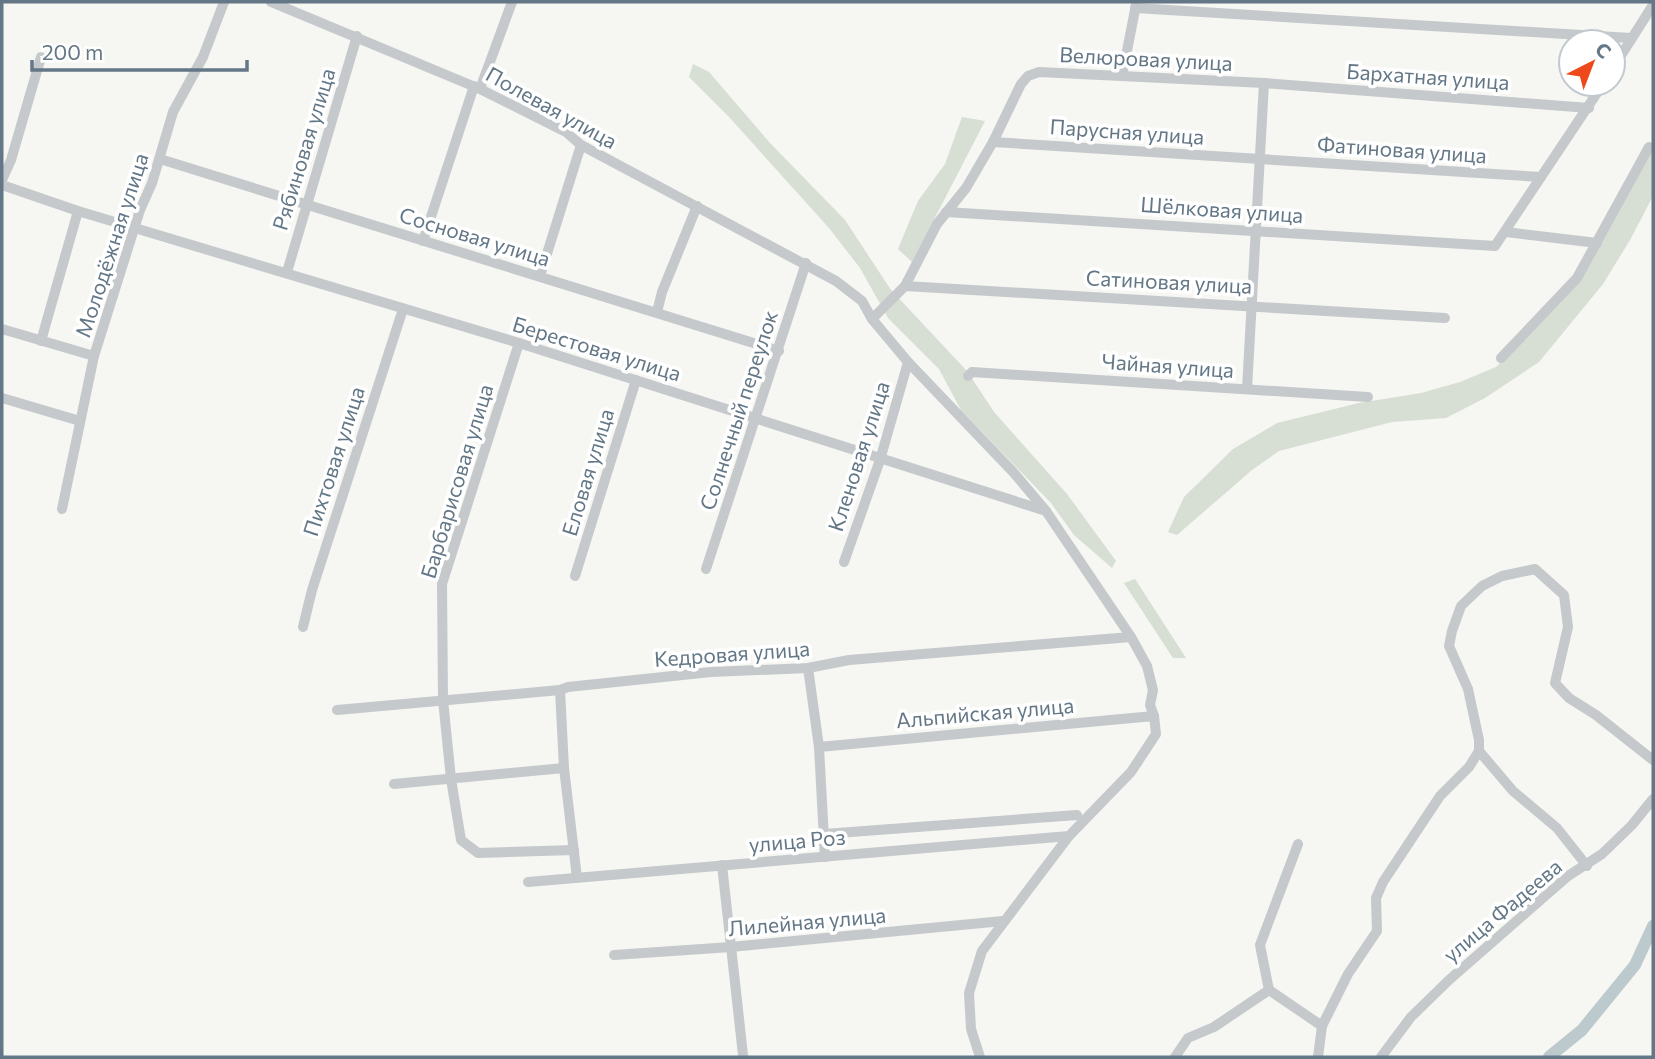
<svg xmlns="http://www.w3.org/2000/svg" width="1655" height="1059" font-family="Commissioner,sans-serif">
<rect width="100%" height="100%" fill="#f6f6f2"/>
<g fill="#d7ded3">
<polygon points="693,64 709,72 770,143 845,220 891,290 967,371 994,412 1067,494 1116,561 1112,568 1074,535 1051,503 961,410 939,369 888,318 860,268 829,228 729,117 689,77"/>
<polygon points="962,117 985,121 912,262 898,249 918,201 945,164"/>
<polygon points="1653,150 1653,196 1630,240 1603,284 1539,362 1485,398 1446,418 1392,422 1279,451 1252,470 1177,535 1168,532 1184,497 1233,449 1277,423 1359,403 1421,393 1460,382 1496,367 1534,329 1592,260"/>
<polygon points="1135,579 1186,658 1173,658 1124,583"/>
</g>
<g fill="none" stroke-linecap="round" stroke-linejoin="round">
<polyline stroke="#bcc9cd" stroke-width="12" points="1549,1057 1582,1030 1635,965 1653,926"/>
<g stroke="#c5c9cc" stroke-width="10">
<polyline points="271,2 480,89 566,132 581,145 836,281 862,301 872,319 908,362 1014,473 1046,511 1131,637 1147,666 1153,690 1150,705 1154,716 1156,734 1131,772 1069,836 982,951 969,993 971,1029 980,1057"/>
<polyline points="1135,8 1631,38"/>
<polyline points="1613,68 1653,5"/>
<polyline points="1122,76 1136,5"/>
<polyline points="480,89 512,2"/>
<polyline points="993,142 1541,177"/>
<polyline points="160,159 779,351"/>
<polyline points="2,180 11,160 41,57"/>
<polyline points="2,185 78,211 519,343 1046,511"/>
<polyline points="946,212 1495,246 1603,84"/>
<polyline points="1506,232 1597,243"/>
<polyline points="423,241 474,86"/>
<polyline points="287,272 357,36"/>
<polyline points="540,276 581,145"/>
<polyline points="905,286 937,224 966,188 993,142 1021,84 1028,76 1039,72 1264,83 1589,108"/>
<polyline points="657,312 662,292 697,206"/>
<polyline points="872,319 905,286 1445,318"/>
<polyline points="2,329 94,356"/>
<polyline points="41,341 78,211"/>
<polyline points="519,343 442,584 443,700 451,779 461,840 478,853 574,850"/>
<polyline points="1501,358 1577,278 1649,147"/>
<polyline points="968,376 972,372 1368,397"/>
<polyline points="1247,389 1264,83"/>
<polyline points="2,398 80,421"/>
<polyline points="62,509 94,356 140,210 152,183 173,112 203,57 224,2"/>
<polyline points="844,562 880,460 908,362"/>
<polyline points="706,569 806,263"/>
<polyline points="575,576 636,380"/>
<polyline points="303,627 312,590 403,309"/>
<polyline points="808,668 819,747 825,857"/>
<polyline points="560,690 564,768 577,878"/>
<polyline points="337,710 560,690 568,687 711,672 808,668 849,660 1131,637"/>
<polyline points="819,747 1154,716"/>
<polyline points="394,784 564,768"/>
<polyline points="824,834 1077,815"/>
<polyline points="722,865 743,1055"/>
<polyline points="1587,866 1557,828 1513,791 1479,751 1479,740 1468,689 1449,646 1452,631 1461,606 1482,586 1502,576 1535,569 1564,595 1568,627 1555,683 1569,698 1596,715 1653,760"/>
<polyline points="528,882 1069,836"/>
<polyline points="614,955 731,947 1003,921"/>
<polyline points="1269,990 1322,1026"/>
<polyline points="1175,1057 1188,1038 1214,1027 1269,990 1260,945 1298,844"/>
<polyline points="1318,1057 1322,1026 1348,974 1377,931 1376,898 1383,882 1440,796 1469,767 1479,751"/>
<polyline points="1381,1057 1411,1017 1449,980 1568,876 1602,854 1632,825 1653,799"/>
</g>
</g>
<g text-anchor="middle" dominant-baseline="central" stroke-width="7" stroke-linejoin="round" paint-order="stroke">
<g font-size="21" fill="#637786" stroke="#fff">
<text transform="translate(1146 58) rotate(3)">Велюровая улица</text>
<text transform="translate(1428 76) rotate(4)">Бархатная улица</text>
<text transform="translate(552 107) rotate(29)">Полевая улица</text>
<text transform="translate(1127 131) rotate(4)">Парусная улица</text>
<text transform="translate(303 149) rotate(-73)">Рябиновая улица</text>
<text transform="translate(1402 149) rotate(4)">Фатиновая улица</text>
<text transform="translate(1222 209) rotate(4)">Шёлковая улица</text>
<text transform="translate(475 236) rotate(17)">Сосновая улица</text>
<text transform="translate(111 245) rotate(-72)">Молодёжная улица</text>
<text transform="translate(1169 281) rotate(3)">Сатиновая улица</text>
<text transform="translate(597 348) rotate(17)">Берестовая улица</text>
<text transform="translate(1168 365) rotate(4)">Чайная улица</text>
<text transform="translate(738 410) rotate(-72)">Солнечный переулок</text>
<text transform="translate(858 456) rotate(-72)">Кленовая улица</text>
<text transform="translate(333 461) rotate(-72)">Пихтовая улица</text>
<text transform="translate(587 472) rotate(-73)">Еловая улица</text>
<text transform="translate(456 481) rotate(-73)">Барбарисовая улица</text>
<text transform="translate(732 653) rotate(-4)">Кедровая улица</text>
<text transform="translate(985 712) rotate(-5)">Альпийская улица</text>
<text transform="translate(797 840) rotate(-5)">улица Роз</text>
<text transform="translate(1502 910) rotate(-40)">улица Фадеева</text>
<text transform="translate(807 921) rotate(-5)">Лилейная улица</text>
</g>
</g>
<rect width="1655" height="1059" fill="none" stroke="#637786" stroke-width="7"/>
<g transform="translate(1592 63) rotate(42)"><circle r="33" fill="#ffffff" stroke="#c1c9cf" stroke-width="2"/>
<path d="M0-5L12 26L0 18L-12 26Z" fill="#ee491b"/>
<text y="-10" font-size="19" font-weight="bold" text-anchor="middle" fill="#637786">С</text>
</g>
<path d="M32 60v10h215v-10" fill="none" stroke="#637786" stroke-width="3.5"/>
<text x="42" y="60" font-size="21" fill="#637786" stroke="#ffffff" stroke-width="5" paint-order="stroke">200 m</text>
</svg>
